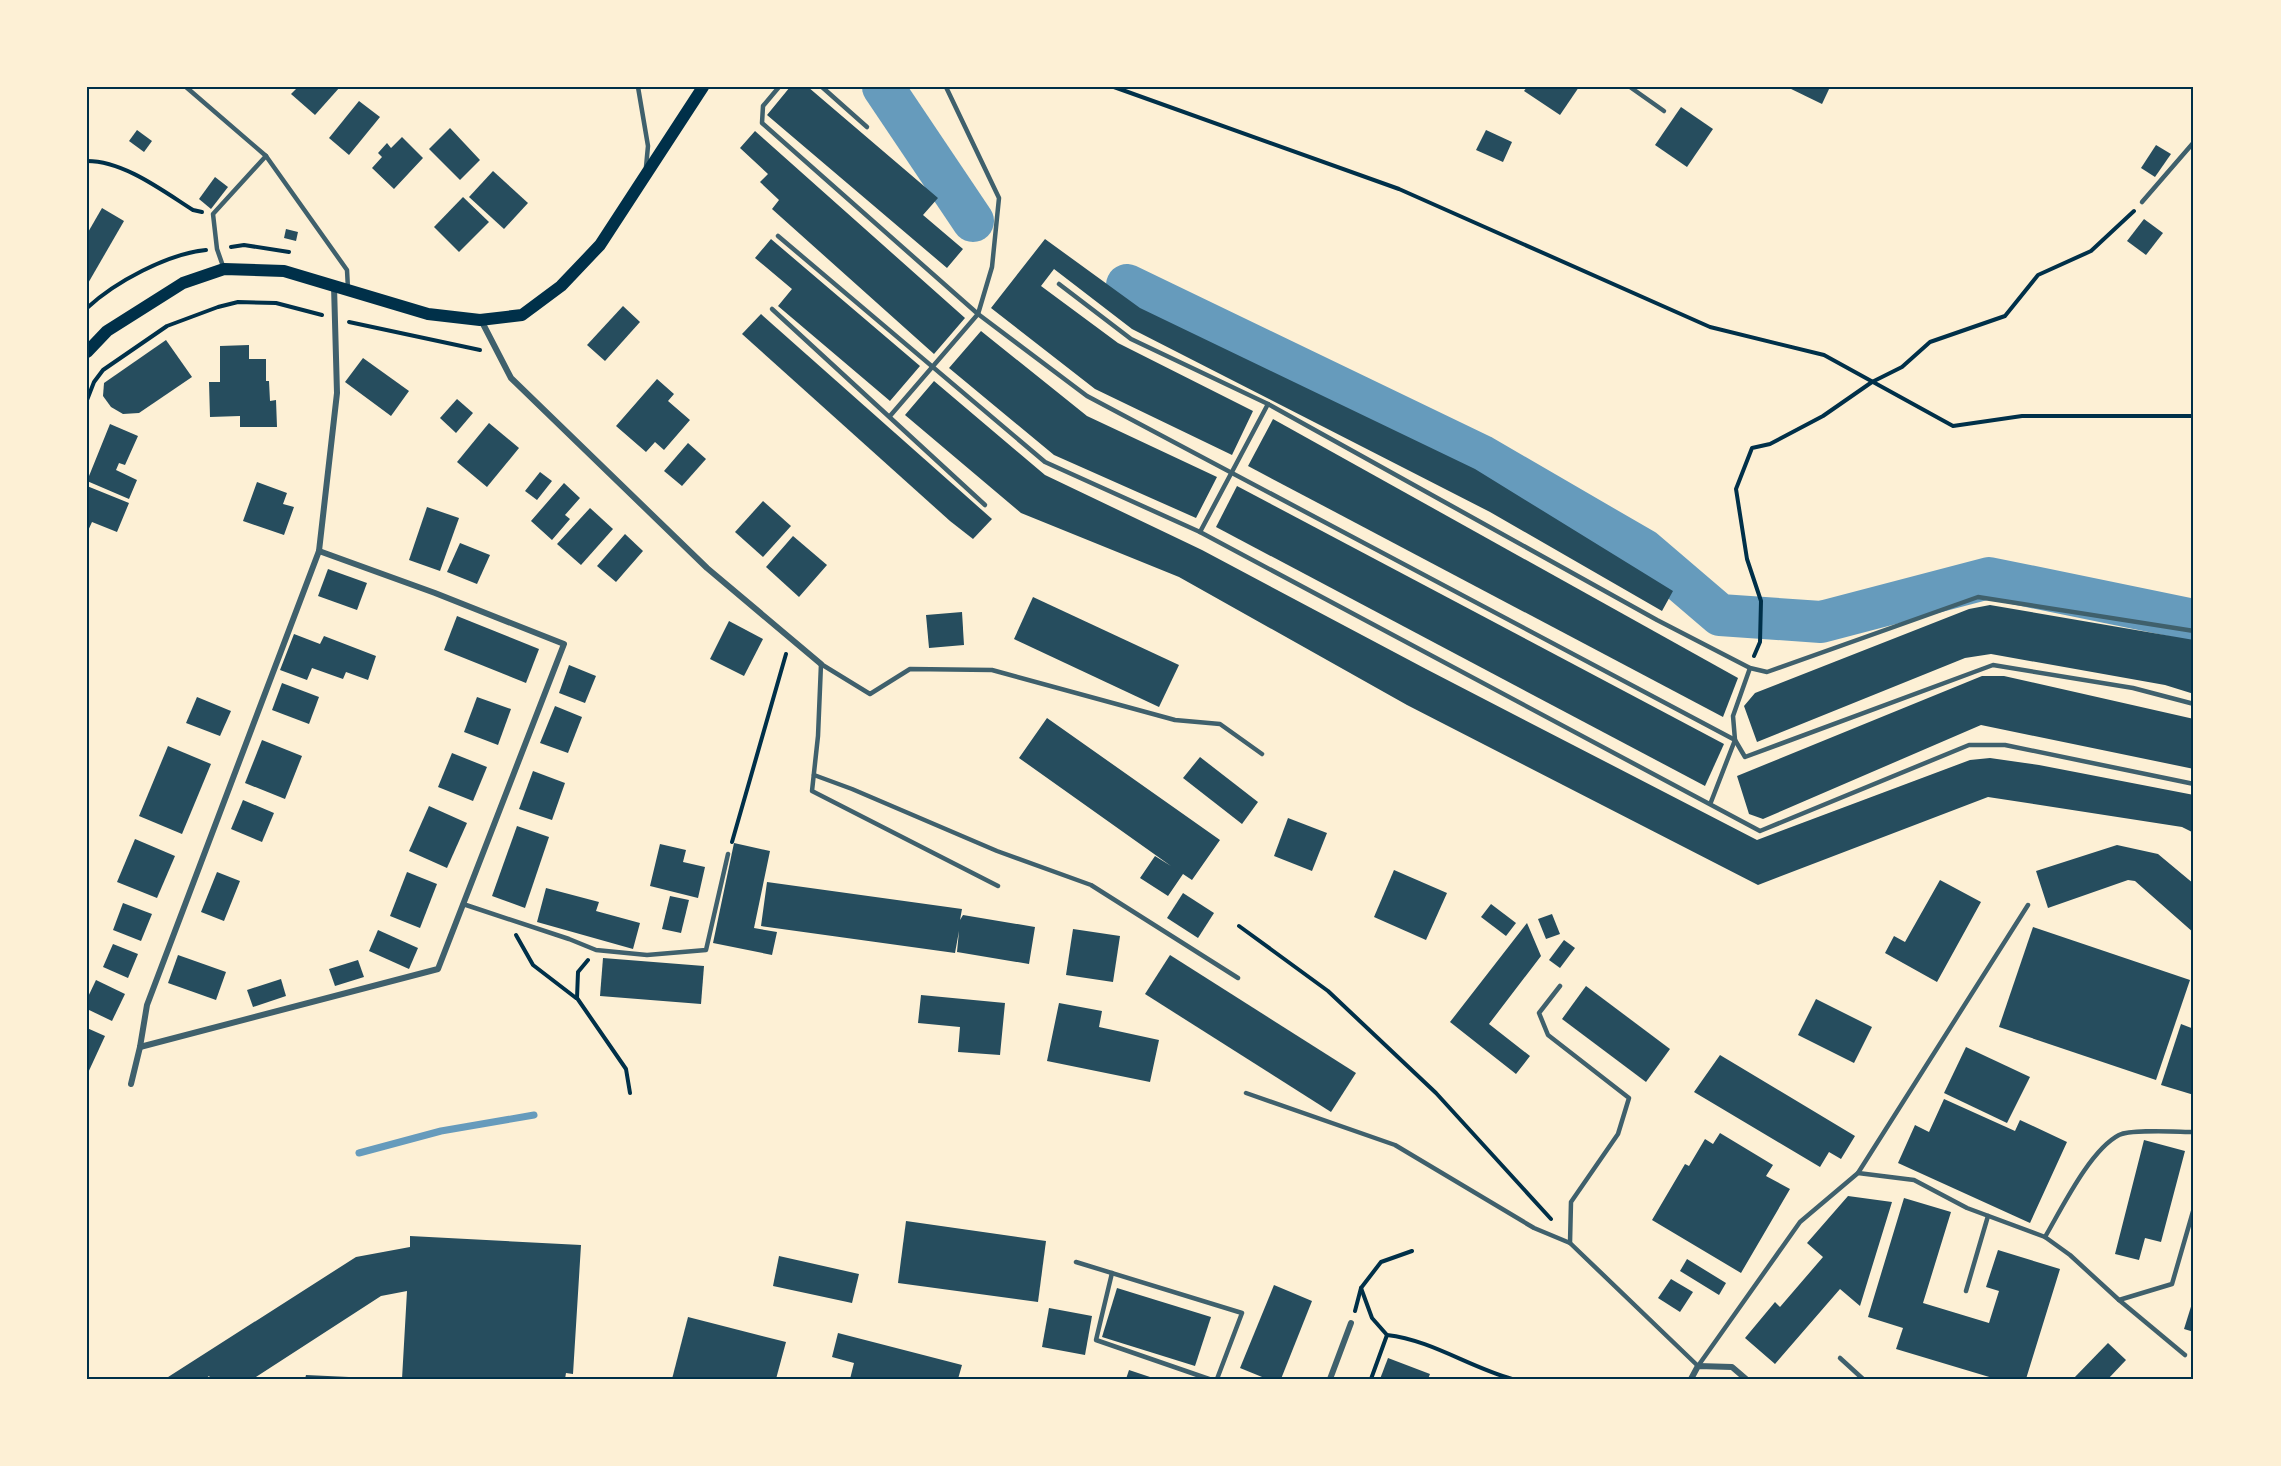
<svg xmlns="http://www.w3.org/2000/svg" width="2281" height="1466" font-family="'Times New Roman',serif">
<rect width="100%" height="100%" fill="#fdf0d5"/>
<g fill="none" stroke-linecap="round" stroke-linejoin="round">
<polyline stroke="#669bbc" stroke-width="7" points="359,1153 441,1131 534,1115"/>
<g stroke="#669bbc" stroke-width="42">
<polyline points="883,87 973,221"/>
<polyline points="1127,285 1482,456 1644,550 1720,615 1821,622 1989,578 2194,620"/>
</g>
</g>
<g fill="#264d5e">
<polygon points="298,87 340,87 315,115 291,94"/>
<polygon points="790,87 808,87 938,198 923,215 963,249 947,268 767,115"/>
<polygon points="1527,87 1579,87 1560,115 1524,91"/>
<polygon points="1787,87 1830,87 1822,104"/>
<polygon points="359,101 380,117 349,155 329,138"/>
<polygon points="1681,107 1713,129 1687,167 1655,145"/>
<polygon points="450,128 480,160 460,180 429,149"/>
<polygon points="137,130 152,141 144,152 129,141"/>
<polygon points="1486,130 1512,142 1503,162 1476,150"/>
<polygon points="755,131 965,318 934,354 772,209 779,200 760,182 768,174 740,148"/>
<polygon points="402,137 423,158 394,189 372,168 382,157 378,153 387,143 391,148"/>
<polygon points="2156,145 2171,154 2155,177 2141,168"/>
<polygon points="493,171 528,203 504,229 469,197"/>
<polygon points="215,177 228,187 211,209 199,199"/>
<polygon points="463,197 489,222 459,252 434,227"/>
<polygon points="102,208 124,221 87,285 87,234"/>
<polygon points="2144,219 2163,233 2146,255 2127,241"/>
<polygon points="286,229 298,232 296,241 284,238"/>
<polygon points="771,239 920,366 890,401 778,306 792,289 755,258"/>
<polygon points="1045,239 1140,308 1475,469 1673,591 1662,611 1490,512 1132,329 1054,269 1041,286 1118,343 1253,411 1232,455 1095,389 991,308"/>
<polygon points="623,306 640,322 605,361 587,345"/>
<polygon points="761,314 992,519 973,539 950,521 742,334"/>
<polygon points="981,331 1087,416 1217,477 1196,518 1054,455 949,368"/>
<polygon points="166,340 192,377 139,413 123,414 111,407 103,396 104,383"/>
<polygon points="249,345 249,359 266,359 266,381 269,381 270,401 276,400 277,427 240,427 240,416 210,417 209,382 220,382 220,346"/>
<polygon points="363,358 409,391 391,416 345,382"/>
<polygon points="657,379 674,394 668,401 690,420 664,450 655,442 646,452 616,426"/>
<polygon points="934,381 1045,475 1202,550 1426,669 1757,840 1970,760 1990,758 2039,765 2194,795 2194,833 2182,827 1988,797 1758,885 1407,705 1179,577 1021,513 905,415"/>
<polygon points="457,399 473,413 456,433 440,418"/>
<polygon points="1273,419 1738,678 1723,717 1248,466"/>
<polygon points="489,423 519,448 487,487 457,462"/>
<polygon points="110,424 138,436 125,465 119,463 116,470 137,480 129,499 87,481"/>
<polygon points="688,443 706,459 682,486 664,471"/>
<polygon points="540,472 552,481 537,500 525,491"/>
<polygon points="257,482 287,493 283,504 294,507 284,535 243,521"/>
<polygon points="564,483 580,498 565,515 570,519 552,540 531,521"/>
<polygon points="87,486 129,503 117,532 92,522 87,533"/>
<polygon points="1237,486 1724,744 1705,786 1216,527"/>
<polygon points="763,501 791,526 763,557 735,532"/>
<polygon points="427,507 459,518 440,571 409,560"/>
<polygon points="590,508 613,529 581,565 557,544"/>
<polygon points="625,534 643,551 616,582 597,566"/>
<polygon points="793,536 827,565 799,597 766,567"/>
<polygon points="460,543 490,555 477,584 447,572"/>
<polygon points="328,569 367,583 357,610 318,596"/>
<polygon points="1033,597 1179,665 1159,707 1014,639"/>
<polygon points="1990,605 2194,640 2194,694 2165,685 1991,654 1965,658 1757,742 1744,706 1755,693 1969,609"/>
<polygon points="962,612 964,645 929,648 926,615"/>
<polygon points="457,616 539,649 526,683 444,650"/>
<polygon points="729,621 763,639 744,676 710,659"/>
<polygon points="294,634 320,644 324,636 376,656 368,680 346,672 343,679 312,668 307,680 280,670"/>
<polygon points="569,665 596,676 585,703 559,693"/>
<polygon points="1982,676 2004,676 2194,719 2194,769 1981,725 1763,819 1749,814 1737,776"/>
<polygon points="282,683 319,697 309,724 272,710"/>
<polygon points="197,697 231,711 220,736 186,723"/>
<polygon points="477,697 511,709 498,745 464,732"/>
<polygon points="555,706 582,717 568,753 540,743"/>
<polygon points="1047,718 1220,840 1192,880 1183,874 1168,896 1140,878 1155,856 1171,866 1019,758"/>
<polygon points="262,740 302,756 285,799 245,783"/>
<polygon points="168,746 211,764 182,834 139,816"/>
<polygon points="452,753 487,767 473,801 438,787"/>
<polygon points="1200,757 1258,802 1242,824 1183,778"/>
<polygon points="533,771 565,783 552,820 519,809"/>
<polygon points="243,800 274,813 262,842 231,829"/>
<polygon points="429,806 467,823 447,868 409,851"/>
<polygon points="1288,818 1327,833 1312,871 1274,856"/>
<polygon points="517,826 549,837 525,908 492,896"/>
<polygon points="135,839 175,856 157,898 117,882"/>
<polygon points="734,843 770,851 754,928 777,932 772,955 713,943"/>
<polygon points="660,844 686,850 683,862 705,867 698,898 650,886"/>
<polygon points="2117,845 2158,854 2194,884 2194,933 2135,881 2128,880 2048,908 2036,871"/>
<polygon points="1394,870 1447,893 1426,940 1374,917"/>
<polygon points="217,872 240,881 224,921 201,912"/>
<polygon points="407,872 437,884 420,928 390,916"/>
<polygon points="1940,880 1981,902 1937,982 1885,953 1894,936 1905,942"/>
<polygon points="767,882 962,909 960,920 963,915 1035,927 1029,964 957,952 959,931 955,953 761,926"/>
<polygon points="546,888 599,902 596,911 640,923 633,949 537,922"/>
<polygon points="1183,893 1214,913 1198,938 1167,918"/>
<polygon points="670,896 689,900 681,933 662,929"/>
<polygon points="123,903 152,914 141,941 113,930"/>
<polygon points="1491,904 1516,923 1506,936 1481,917"/>
<polygon points="1552,914 1560,934 1546,939 1538,919"/>
<polygon points="1527,923 1541,956 1489,1024 1530,1056 1516,1074 1450,1022"/>
<polygon points="2033,927 2190,980 2156,1080 1999,1027"/>
<polygon points="1073,929 1120,936 1113,982 1066,975"/>
<polygon points="378,930 418,948 409,969 369,951"/>
<polygon points="1564,940 1575,948 1560,968 1549,960"/>
<polygon points="113,944 138,954 128,978 103,967"/>
<polygon points="178,955 226,972 216,1000 168,983"/>
<polygon points="1170,955 1356,1073 1331,1112 1145,994"/>
<polygon points="603,958 704,966 701,1004 600,996"/>
<polygon points="358,960 364,977 335,986 329,969"/>
<polygon points="281,979 286,996 253,1007 247,990"/>
<polygon points="96,980 125,994 112,1021 87,1009 87,999"/>
<polygon points="1586,986 1670,1049 1646,1082 1562,1019"/>
<polygon points="921,995 1005,1003 1000,1055 958,1052 960,1027 918,1023"/>
<polygon points="1816,999 1872,1027 1854,1063 1798,1035"/>
<polygon points="1059,1003 1102,1011 1099,1027 1159,1040 1150,1082 1047,1061"/>
<polygon points="2181,1024 2194,1029 2194,1095 2161,1085"/>
<polygon points="87,1028 105,1036 87,1075"/>
<polygon points="1966,1047 2030,1077 2007,1123 1944,1093"/>
<polygon points="1720,1055 1855,1136 1841,1159 1829,1152 1820,1167 1694,1092"/>
<polygon points="1944,1099 2015,1131 2020,1120 2067,1142 2030,1223 1898,1163 1915,1125 1929,1132"/>
<polygon points="1720,1133 1773,1165 1766,1176 1790,1189 1741,1273 1652,1220 1685,1164 1689,1166 1705,1139 1713,1144"/>
<polygon points="2144,1140 2185,1151 2161,1242 2145,1238 2139,1260 2115,1254"/>
<polygon points="1848,1196 1892,1202 1860,1306 1840,1289 1775,1364 1745,1338 1775,1302 1780,1307 1823,1257 1807,1243"/>
<polygon points="1904,1198 1951,1212 1923,1303 1989,1323 1999,1291 1986,1287 1998,1250 2060,1269 2026,1379 1996,1379 1896,1349 1903,1328 1868,1317"/>
<polygon points="906,1221 1046,1241 1038,1302 898,1283"/>
<polygon points="410,1236 581,1245 573,1374 566,1373 565,1379 402,1379 407,1291 381,1296 253,1379 211,1379 209,1376 205,1379 165,1379 356,1257 410,1247"/>
<polygon points="779,1256 859,1274 852,1303 773,1286"/>
<polygon points="1687,1259 1726,1283 1719,1295 1680,1271"/>
<polygon points="1671,1279 1693,1292 1680,1312 1658,1298"/>
<polygon points="1274,1285 1312,1301 1281,1379 1267,1379 1240,1368"/>
<polygon points="1117,1288 1211,1317 1195,1366 1102,1337"/>
<polygon points="2194,1297 2194,1332 2184,1329"/>
<polygon points="1049,1308 1092,1316 1085,1355 1042,1347"/>
<polygon points="688,1317 786,1342 776,1379 672,1379"/>
<polygon points="838,1333 962,1365 958,1379 850,1379 854,1363 832,1357"/>
<polygon points="2108,1343 2126,1360 2108,1379 2073,1379"/>
<polygon points="1388,1358 1430,1374 1428,1379 1380,1379"/>
<polygon points="1129,1370 1156,1379 1126,1379"/>
<polygon points="306,1375 349,1377 349,1379 305,1379"/>
</g>
<g fill="none" stroke-linecap="round" stroke-linejoin="round">
<g stroke="#003049" stroke-width="4">
<polyline points="1114,87 1399,189 1710,327 1824,355 1953,426 2022,416 2194,416"/>
<path d="M87 161C124 161 163 191 193 210L202 212"/>
<polyline points="231,247 244,245 289,252"/>
<path d="M87 308C115 282 167 254 206 250"/>
<polyline points="349,322 480,350"/>
<polyline points="87,400 94,382 103,370 167,326 218,307 238,302 276,303 322,315"/>
<polyline points="1754,656 1760,642 1761,601 1747,559 1736,489 1752,448 1770,444 1823,416 1872,382 1902,367 1930,342 2005,316 2038,275 2091,251 2134,211"/>
<polyline points="732,842 786,654"/>
<polyline points="1239,926 1328,991 1436,1093 1551,1219"/>
<polyline points="516,935 533,965 576,998"/>
<polyline points="588,960 578,972 577,998 626,1069 630,1093"/>
<path d="M1361 1288 1372 1318 1387 1335C1431 1340 1469 1367 1512 1379"/>
<polyline points="1355,1311 1361,1288 1381,1262 1412,1251"/>
<polyline points="1371,1379 1387,1335"/>
</g>
<g stroke="#3f606c" stroke-width="4.5">
<polyline points="186,87 266,156"/>
<polyline points="638,87 648,146 646,167"/>
<polyline points="779,87 763,106 762,123 978,314 1087,396 1735,740 1745,757 1993,665 2133,688 2194,704"/>
<polyline points="822,87 867,127"/>
<polyline points="1630,87 1664,111"/>
<polyline points="2142,202 2194,142"/>
<polyline points="778,236 1045,462 1200,532 1760,831 1969,745 2005,745 2194,784"/>
<polyline points="224,269 217,249 213,214 266,156 347,270 348,289"/>
<polyline points="1059,284 1131,339 1268,404 1657,620 1750,668 1767,672 1978,597 2194,631"/>
<polyline points="772,309 985,505"/>
<polyline points="890,416 978,314 992,267 999,198 946,87"/>
<polyline points="1200,532 1268,404"/>
<polyline points="814,775 852,789 997,851 1091,885 1238,978"/>
<polyline points="1711,802 1735,740 1733,716 1750,668"/>
<polyline points="998,886 812,791 818,736 821,664 870,694 910,669 992,670 1175,720 1220,724 1262,754"/>
<polyline points="463,904 569,939 596,950 647,955 706,950 728,854"/>
<polyline points="1560,986 1539,1013 1548,1035 1629,1098 1618,1134 1571,1202 1570,1243 1698,1366 1800,1222 1858,1173 1914,1180 1967,1208 2045,1237 2070,1255 2119,1300 2172,1284 2194,1208"/>
<polyline points="1246,1093 1395,1145 1534,1228 1570,1243"/>
<polyline points="1858,1173 2028,905"/>
<path d="M2045 1237C2062 1208 2090 1150 2119 1135 2132 1129 2178 1132 2194 1132"/>
<polyline points="1076,1262 1242,1313 1217,1379"/>
<polyline points="1112,1273 1096,1340 1209,1379"/>
<polyline points="1966,1291 1988,1216"/>
<polyline points="2119,1300 2185,1355"/>
<polyline points="1840,1358 1863,1379"/>
</g>
<g stroke="#3f606c" stroke-width="6">
<polyline points="481,320 511,378 707,568 821,664"/>
<polyline points="140,1047 438,969 564,644 435,593 319,551"/>
<polyline points="131,1084 140,1047 147,1005 319,551 337,393 334,286"/>
<polyline points="1330,1379 1351,1323"/>
<polyline points="1691,1379 1698,1366 1732,1367 1746,1379"/>
</g>
<polyline stroke="#003049" stroke-width="12" points="87,352 107,331 183,283 224,269 284,271 428,314 480,320 522,315 561,286 600,245 703,87"/>
</g>
<rect width="2281" height="1466" fill="none" stroke="#fdf0d5" stroke-width="177"/>
<rect x="88" y="88" width="2104" height="1290" fill="none" stroke="#003049" stroke-width="2"/>
</svg>
